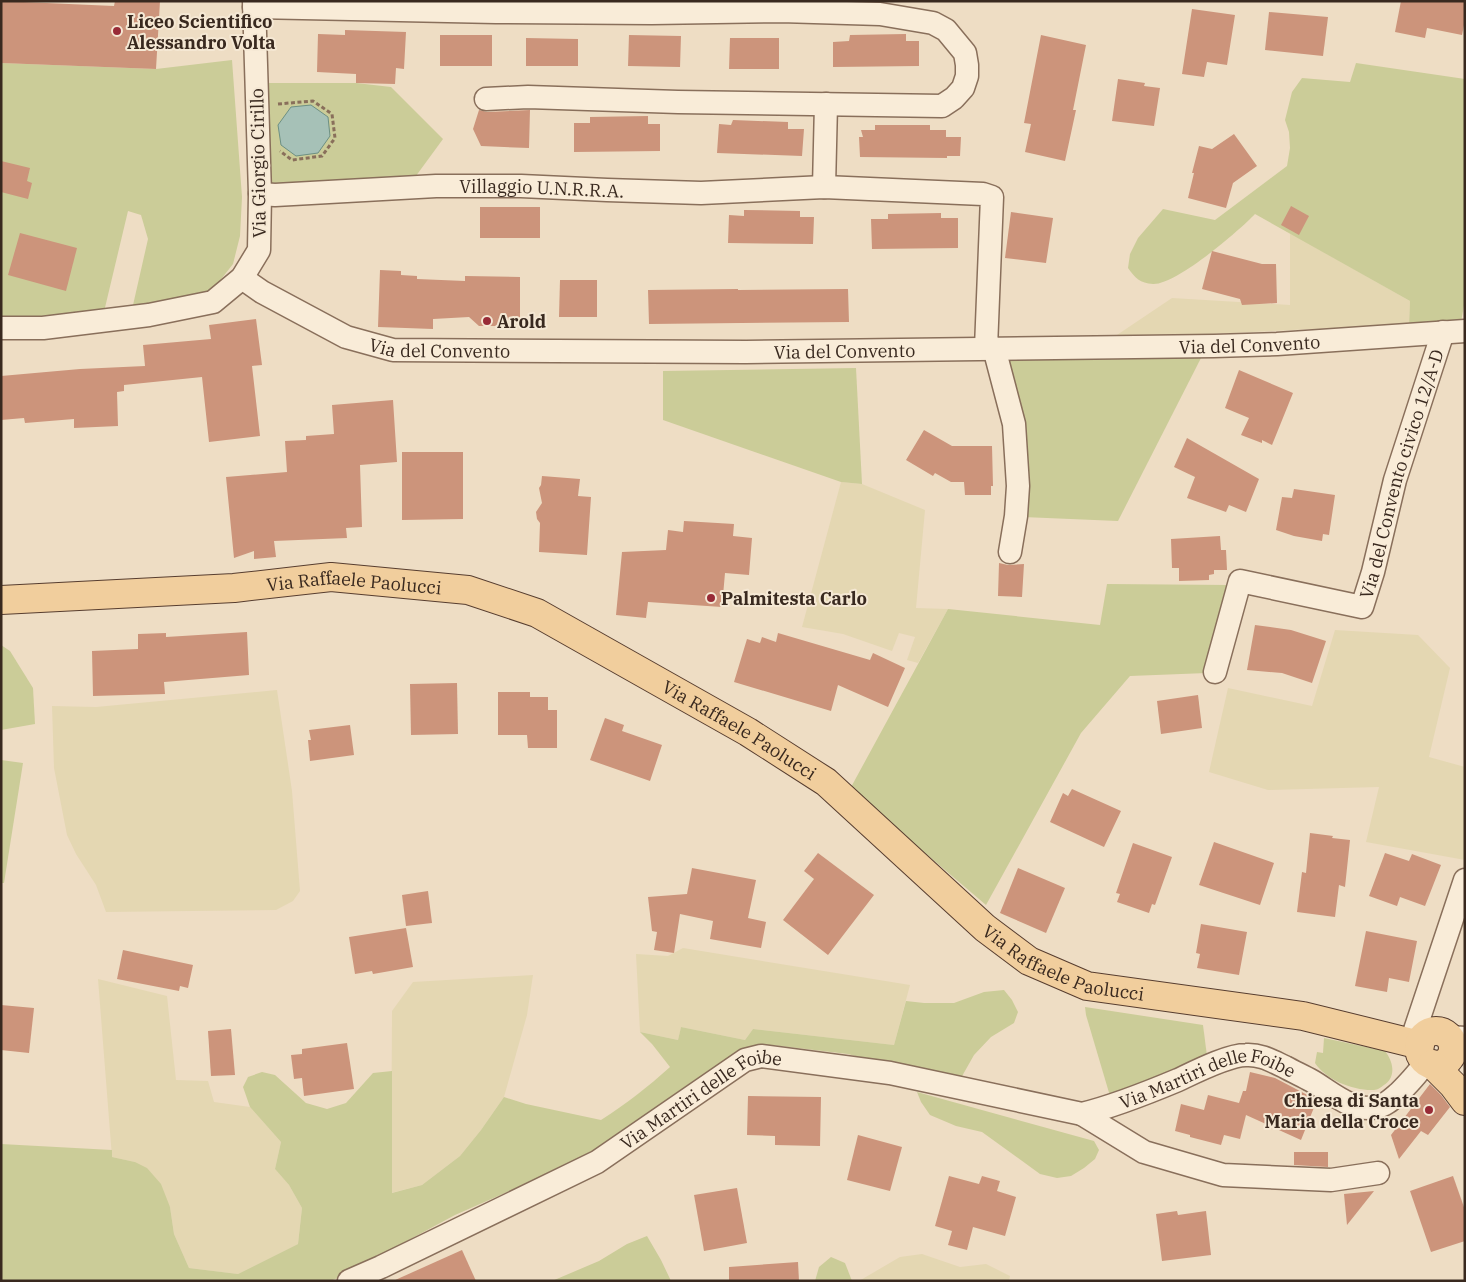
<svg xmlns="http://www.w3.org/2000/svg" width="1466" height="1282" font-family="'IBM Plex Serif',serif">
<rect width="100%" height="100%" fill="#eeddc4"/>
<g fill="#e4d7b2">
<polygon points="1290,233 1410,301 1409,326 1312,329 1111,339 1172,298 1290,305"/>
<polygon points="841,482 862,484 925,510 916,608 948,609 918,663 907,660 915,637 899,633 892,651 843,634 802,627"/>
<polygon points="1335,630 1418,635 1450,668 1429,757 1465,767 1465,860 1366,842 1379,787 1268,790 1209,772 1228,688 1312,706"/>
<polygon points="277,690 292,791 300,891 293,901 276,910 106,912 96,885 76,854 67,835 54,768 52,706 96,707"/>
<polygon points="683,948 910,985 894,1045 753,1029 745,1040 681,1027 678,1040 640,1032 636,954 668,956"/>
<polygon points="533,975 527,1015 504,1097 481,1130 460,1156 422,1185 391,1193 392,1011 413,982"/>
<polygon points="98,979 167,996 176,1080 208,1081 214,1102 250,1107 281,1142 275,1169 289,1185 302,1208 298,1244 238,1274 189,1268 174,1234 170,1207 135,1162 112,1157"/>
<polygon points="922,1254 960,1267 986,1264 1010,1276 1009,1281 859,1281 900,1257"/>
</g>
<g fill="#cbcc98">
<polygon points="232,60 242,197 240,236 233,264 211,292 131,314 148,239 141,215 128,211 103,316 1,321 1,63 156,69"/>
<path d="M1356 63 1465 79V300L1461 322 1409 326 1410 301 1255 214C1239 231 1176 285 1153 284 1140 283 1135 278 1128 268L1130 254 1138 238 1163 209 1215 220 1287 166 1290 148 1289 132 1285 120 1292 92 1302 78 1350 82Z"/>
<polygon points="265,83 356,83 391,87 443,139 413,180 264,189"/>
<polygon points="1201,358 1118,521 1023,517 1001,359"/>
<polygon points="856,368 862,484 841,482 663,420 663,371"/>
<polygon points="1107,584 1230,585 1207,673 1130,676 1081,733 986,905 850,789 948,609 1100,625"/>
<polygon points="1,645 10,651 33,688 35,724 1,730"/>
<polygon points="1,760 23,763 4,883 1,883"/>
<path d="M1004 990 1012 1000 1018 1012 1014 1023 991 1037 974 1055 961 1078 939 1079 848 1054 772 1045 749 1050 699 1077 596 1149 516 1188 455 1215 340 1277 330 1281H1V1144L112 1150V1157L135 1162 147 1168 161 1184 170 1207 174 1234 189 1268 238 1274 298 1244 302 1208 289 1185 275 1169 281 1142 250 1107 243 1087 248 1077 262 1072 275 1075 306 1103 327 1109 346 1103 373 1073 392 1071V1193L422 1185 460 1156 481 1130 504 1097 526 1104 601 1120C626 1104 648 1087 670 1067L652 1044 640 1032 678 1040 681 1027 745 1040 753 1029 894 1045 906 1001 924 1003H954L984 992Z"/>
<polygon points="1085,1007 1203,1025 1207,1056 1110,1096 1086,1015"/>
<path d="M1324 1038 1385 1051C1393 1061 1397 1077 1384 1085 1381 1087 1378 1090 1374 1090 1354 1091 1326 1080 1315 1063L1317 1052 1323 1053Z"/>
<polygon points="917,1092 1094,1141 1099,1150 1095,1159 1084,1168 1071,1176 1057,1178 1040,1174 982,1132 956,1126 930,1115 921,1102"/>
<polygon points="647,1236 661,1260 671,1281 552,1281 599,1261 627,1244"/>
<polygon points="831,1257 845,1263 852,1281 815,1281 819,1267"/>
</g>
<polygon fill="#a6c1b7" stroke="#6d9083" points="311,105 328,117 330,136 318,153 296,156 281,145 278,125 291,107"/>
<g fill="#cc947b">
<polygon points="1,1 114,6 115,1 160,1 156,69 1,63"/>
<polygon points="1401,1 1465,1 1465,20 1462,35 1427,28 1425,38 1395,32"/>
<polygon points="1192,9 1235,15 1227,65 1207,62 1204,77 1182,74"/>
<polygon points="1269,12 1328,17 1323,56 1265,50"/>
<polygon points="345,30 406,32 404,69 396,68 395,84 356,83 356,74 317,72 318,34 345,35"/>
<polygon points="906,34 906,41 919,41 919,66 833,67 833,42 849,41 850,35"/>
<rect x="440" y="35" width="52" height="31"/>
<polygon points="629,35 681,36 680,67 628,66"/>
<polygon points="1041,35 1086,45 1073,110 1076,110 1065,161 1025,152 1031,124 1024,123"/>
<polygon points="526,38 578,39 578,66 526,66"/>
<polygon points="730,38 779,38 779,69 729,69"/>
<polygon points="1118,79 1145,83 1144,86 1160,88 1154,126 1112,121"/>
<polygon points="479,110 487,112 530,110 529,148 481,146 473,129"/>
<polygon points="648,116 648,124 660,124 660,151 574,152 574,123 590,123 590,117"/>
<polygon points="733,120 788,122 788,129 804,129 802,156 717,153 719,124 731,125"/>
<polygon points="875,125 930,125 930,130 946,130 946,137 961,137 960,156 947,156 947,158 860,157 859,137 863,137 861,130 875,130"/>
<polygon points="1234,134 1257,166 1233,183 1226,208 1188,198 1194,173 1192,173 1199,146 1212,149"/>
<polygon points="1,161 30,168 27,181 32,183 28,199 1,192"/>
<polygon points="1291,206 1309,216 1299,235 1281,225"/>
<rect x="480" y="207" width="60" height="31"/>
<polygon points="744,210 800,211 800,217 814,217 813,244 728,243 729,215 744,216"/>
<polygon points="1011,212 1053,218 1046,263 1005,258"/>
<polygon points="941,213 941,218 958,218 958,248 872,249 871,219 888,219 888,214"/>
<polygon points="20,233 77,248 66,291 8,275"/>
<polygon points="1212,251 1262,264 1276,264 1277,303 1242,305 1240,299 1202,289"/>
<polygon points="380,270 401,271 401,275 417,276 417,279 465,281 465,276 520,277 520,320 502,320 502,326 479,326 469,317 433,319 433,329 378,327"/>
<polygon points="560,280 597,280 597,317 559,317"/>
<polygon points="738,289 738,290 848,289 849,322 649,324 648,290"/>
<polygon points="256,319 262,365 252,366 260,436 209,442 202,377 124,385 124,391 117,392 118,426 74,428 74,419 25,423 24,418 1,420 1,376 80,369 145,366 143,345 211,339 209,325"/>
<polygon points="1239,370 1293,393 1272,445 1262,440 1262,443 1241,435 1249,418 1225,408"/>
<polygon points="393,400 397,462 360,465 362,527 346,528 347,538 274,541 276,557 254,559 254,551 234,558 226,477 287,472 285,441 306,440 306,436 334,434 332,405"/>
<polygon points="924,430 952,446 992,446 993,486 991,486 991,495 965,495 964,482 951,482 935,473 933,476 906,460"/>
<polygon points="1187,438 1259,479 1246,512 1229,505 1226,512 1187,498 1195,477 1174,467"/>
<polygon points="402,452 463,452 463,519 402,520"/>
<polygon points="542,476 580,479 578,496 591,497 587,555 539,552 540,523 537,519 536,512 542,503 539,488 541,485"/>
<polygon points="1294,489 1335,495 1329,535 1323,534 1322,541 1294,536 1276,530 1282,497 1292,498"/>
<polygon points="684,521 734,524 733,536 752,538 749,575 725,573 722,607 648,602 646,618 616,615 622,552 666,550 668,530 683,532"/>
<polygon points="1220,536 1221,550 1226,550 1227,570 1214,570 1214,574 1209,575 1209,580 1179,581 1179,568 1172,568 1171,539"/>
<polygon points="999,563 1008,565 1024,564 1022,597 998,596"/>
<polygon points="1255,625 1291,630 1326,641 1312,683 1282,673 1247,670"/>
<polygon points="247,632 249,675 164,682 165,694 93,696 92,651 138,649 138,634 166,633 166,637"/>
<polygon points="778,633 870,660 873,653 905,668 888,707 838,685 831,711 734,682 747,639 760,643 762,637 776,642"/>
<polygon points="457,683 458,734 411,735 410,684"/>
<polygon points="498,692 530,692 530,697 548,697 548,710 557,710 557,748 528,748 527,735 498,735"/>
<polygon points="1198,695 1202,728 1161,734 1157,701"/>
<polygon points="605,718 624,725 622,731 662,745 650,781 590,760"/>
<polygon points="350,725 354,755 310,761 308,740 311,740 309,730"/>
<polygon points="1072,789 1121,811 1104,847 1050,822 1063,793 1068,796"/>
<polygon points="1310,833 1333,836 1332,838 1350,840 1345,887 1339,885 1335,917 1297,912 1302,872 1306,873"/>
<polygon points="1214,842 1274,863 1260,905 1199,885"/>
<polygon points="1133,843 1172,857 1155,905 1152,904 1149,913 1117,902 1120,894 1116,893"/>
<polygon points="818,853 874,895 828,955 783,920 814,879 804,871"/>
<polygon points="1385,853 1409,861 1412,854 1441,865 1425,906 1400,897 1397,906 1369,896"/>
<polygon points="692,868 756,880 748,918 766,922 761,948 710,939 713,921 680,914 674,953 654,950 657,932 652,931 648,897 687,894"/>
<polygon points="1018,868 1065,888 1046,933 1000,913"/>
<polygon points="428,891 432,923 406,926 402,895"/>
<polygon points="1201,924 1247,932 1239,975 1197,968 1200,954 1196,953"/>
<polygon points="406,928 413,967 373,974 372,971 355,974 349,937"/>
<polygon points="1366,931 1417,941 1409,982 1389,978 1387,992 1355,986"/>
<polygon points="123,950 193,965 188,988 180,986 179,991 117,979"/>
<polygon points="1,1005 34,1008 29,1053 1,1050"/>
<polygon points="231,1029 235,1075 211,1076 208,1031"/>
<polygon points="347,1043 354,1089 304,1096 302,1078 294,1079 291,1055 302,1054 302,1049"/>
<polygon points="1250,1072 1275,1078 1317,1100 1301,1140 1246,1115 1240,1139 1224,1135 1221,1145 1190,1137 1190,1135 1175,1131 1181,1104 1204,1110 1208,1095 1239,1103 1243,1091 1246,1091"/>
<polygon points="1430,1084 1441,1095 1450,1107 1428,1135 1421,1131 1399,1159 1391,1135"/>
<polygon points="748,1096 821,1097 820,1146 775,1145 775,1136 747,1135"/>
<polygon points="858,1135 902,1147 890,1191 847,1180"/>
<polygon points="1294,1152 1328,1152 1328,1167 1294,1165"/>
<polygon points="949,1176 979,1184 982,1176 1000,1181 997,1191 1016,1197 1005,1236 973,1227 967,1250 948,1245 952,1231 935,1226"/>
<polygon points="1453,1176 1465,1210 1465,1241 1431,1252 1410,1191"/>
<polygon points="737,1188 747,1243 704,1251 694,1195"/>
<polygon points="1374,1191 1347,1225 1344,1194"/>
<polygon points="1177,1211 1178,1215 1206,1211 1211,1255 1162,1261 1156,1214"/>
<polygon points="462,1250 476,1281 393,1281"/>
<polygon points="798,1262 799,1281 729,1281 729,1267"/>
</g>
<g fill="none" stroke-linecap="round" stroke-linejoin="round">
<defs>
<g id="minor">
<polyline points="254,7 496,12 652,13 781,11 880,14 933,23 946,30 965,53 967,65 967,76 963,88 954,98 942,106 678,102 528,97 486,99"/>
<polyline points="824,187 826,104"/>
<path id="s1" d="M260 194 275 195 436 186H521L607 190 701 193 824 187 983 194 992 197 986 348"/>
<path id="s2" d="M242 278 262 292 346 337 393 350 746 352 1214 346 1277 344 1465 331"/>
<polyline points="1,328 43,328 149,315 213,302 242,278 259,250 260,194 254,1"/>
<polyline points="994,348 1014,424 1018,486 1016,516 1010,552"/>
<path id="s3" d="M1215 672 1240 581 1362 607 1373 572 1395 480 1443 332"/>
<polyline points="1449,1037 1465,1038"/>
<polyline points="1411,1042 1465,880"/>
<polyline points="1082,1114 1144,1152 1223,1175 1331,1180 1378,1173"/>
<path id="s4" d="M349 1281 381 1267 597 1162 745 1060 761 1056 890 1073 1082 1114C1115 1106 1147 1093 1178 1080 1195 1072 1228 1055 1246 1055 1260 1054 1272 1061 1285 1067 1294 1072 1303 1076 1312 1081 1331 1092 1353 1113 1377 1107 1385 1106 1393 1098 1399 1093 1409 1083 1419 1073 1426 1061"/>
</g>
<g id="major">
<path id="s5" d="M1 600 234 588 331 577 468 590 537 613 748 732 826 782 985 928 1029 961 1087 986 1303 1016 1420 1045"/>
<circle cx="1436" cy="1048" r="17"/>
<polyline points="1432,1064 1453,1085 1465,1101"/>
</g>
</defs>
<use href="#minor" stroke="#896f5b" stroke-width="25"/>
<use href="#major" stroke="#573d2f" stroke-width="30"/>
<polyline stroke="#896f5b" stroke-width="3" stroke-dasharray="4 2.5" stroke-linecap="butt" points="278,104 313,101 332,114 335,138 322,156 292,160 280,151"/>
<use href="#minor" stroke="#f9ecd8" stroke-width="22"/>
<use href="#major" stroke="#f1ce9d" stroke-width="28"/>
</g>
<g fill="#982b37" stroke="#f5e8d4" stroke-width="2">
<circle cx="117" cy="31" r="5"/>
<circle cx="487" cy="321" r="5"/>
<circle cx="711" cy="598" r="5"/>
<circle cx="1429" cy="1110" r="5"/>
</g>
<g text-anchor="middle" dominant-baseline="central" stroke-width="4" stroke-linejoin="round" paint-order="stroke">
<g font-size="18" font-weight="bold" fill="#39291f" stroke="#f5e8d4" text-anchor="start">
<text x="127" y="21">Liceo Scientifico<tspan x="127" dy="21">Alessandro Volta</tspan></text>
<text x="497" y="321">Arold</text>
<text x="721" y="598">Palmitesta Carlo</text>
<text x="1419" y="1100" text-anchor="end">Chiesa di Santa<tspan x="1419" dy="21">Maria della Croce</tspan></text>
</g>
<g font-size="18" fill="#39291f" stroke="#f5e8d4">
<text transform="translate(258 163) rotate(-91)">Via Giorgio Cirillo</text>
<text stroke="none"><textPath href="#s1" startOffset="282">Villaggio U.N.R.R.A.</textPath></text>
<text stroke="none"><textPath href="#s2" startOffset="1025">Via del Convento</textPath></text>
<text stroke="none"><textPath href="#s2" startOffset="215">Via del Convento</textPath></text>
<text stroke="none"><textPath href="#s2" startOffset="620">Via del Convento</textPath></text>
<text stroke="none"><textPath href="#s3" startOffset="358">Via del Convento civico 12/A-D</textPath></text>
<text stroke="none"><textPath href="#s5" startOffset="354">Via Raffaele Paolucci</textPath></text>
<text stroke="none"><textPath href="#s5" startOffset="775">Via Raffaele Paolucci</textPath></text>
<text stroke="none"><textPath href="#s5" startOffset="1180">Via Raffaele Paolucci</textPath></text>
<text stroke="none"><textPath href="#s4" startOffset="931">Via Martiri delle Foibe</textPath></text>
<text stroke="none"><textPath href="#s4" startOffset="399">Via Martiri delle Foibe</textPath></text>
</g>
</g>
<rect width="1466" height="1282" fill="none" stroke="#39291f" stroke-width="5"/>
</svg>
